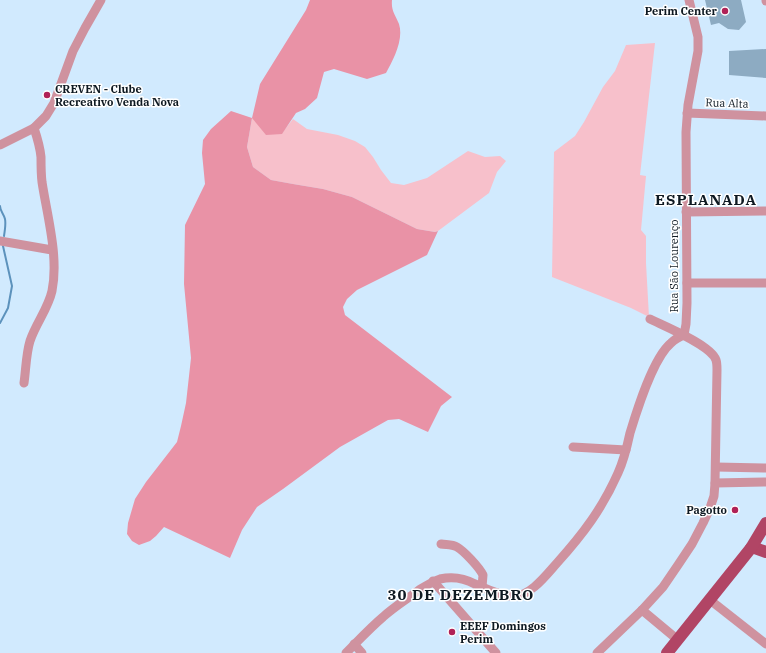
<svg xmlns="http://www.w3.org/2000/svg" width="766" height="653" font-family="'IBM Plex Serif',serif">
<rect width="100%" height="100%" fill="#d1eafe"/>
<g fill="#f7c0cb">
<polygon points="655,43 640,175 646,176 641,230 646,236 646,263 649,317 631,308 552,277 554,152 575,136 584,122 603,87 615,71 626,45"/>
<polygon points="252,118 282,133 293,119 307,129 338,135 355,141 365,147 373,157 381,170 391,183 404,185 427,178 468,151 485,157 500,156 506,161 497,172 489,193 438,231 435,232 417,229 352,197 323,189 293,184 271,180 253,167 247,147"/>
</g>
<path fill="#e992a6" d="M310 0H392C391 11 395 14 399 24 404 40 393 60 386 73L367 79 334 69 324 72 317 98 305 109 296 113 282 134 266 135 252 118 247 147 253 167 271 180 293 184 323 189 352 197 417 229 435 232 438 231 427 255 357 290 347 299 343 307 345 315 452 397 441 406 428 432 399 419 388 420 340 447 283 489 257 507 242 530 230 558 164 527 156 536 150 541 139 545 132 541 127 534 128 523 135 499 146 482 177 442 181 426 186 403 191 358 184 284 185 225 205 184 202 153 203 140 211 129 231 111 252 118 260 84 306 10Z"/>
<g fill="none" stroke-linecap="round" stroke-linejoin="round">
<g stroke="#5c92bc" stroke-width="2">
<path d="M0 206C0 211 4 214 5 219 6 224 5 230 4 236"/>
<polyline points="0,323 8,308 12,286 3,246"/>
</g>
</g>
<g fill="#8dabc2">
<polygon points="705,0 741,0 746,22 739,30 728,29 719,23 711,25"/>
<polygon points="766,49 766,78 729,75 729,51"/>
</g>
<g fill="none" stroke-linecap="round" stroke-linejoin="round">
<g stroke="#cf929f" stroke-width="9">
<polyline points="766,0 766,1"/>
<polyline points="687,113 766,116"/>
<polyline points="0,145 34,128 46,116 54,103 73,51 85,28 101,0"/>
<polyline points="686,212 766,211"/>
<polyline points="0,241 52,250"/>
<polyline points="687,283 766,283"/>
<polyline points="684,335 686,324 687,303 686,132 688,105 698,51 698,37 689,0"/>
<path d="M24 383C26 369 26 354 30 341 36 323 48 309 52 291 59 257 47 215 42 182 41 174 41 165 41 157 40 147 37 137 34 128"/>
<polyline points="573,447 626,450"/>
<polyline points="716,467 766,468"/>
<polyline points="715,483 766,482"/>
<path d="M441 544C446 545 452 544 457 547 464 551 479 567 483 575L482 587"/>
<polyline points="433,581 496,653"/>
<polyline points="710,600 766,644"/>
<polyline points="642,610 678,640"/>
<polyline points="354,644 362,653"/>
<path d="M346 653C358 641 370 628 383 617 394 607 407 599 419 590 426 586 433 581 440 579 453 576 464 578 475 584 487 589 500 596 513 596 530 597 547 574 557 563 583 534 602 509 618 473 624 460 627 447 630 433 637 410 653 358 671 343 675 339 679 337 684 335"/>
<path d="M597 653 642 610 663 587 678 565 692 544 703 523 710 508 714 496 715 483 717 370C717 367 717 363 716 360 711 345 664 326 650 319"/>
</g>
<g stroke="#b14565" stroke-width="12">
<polyline points="751,548 755,548 766,552"/>
<polyline points="667,653 751,548 766,523"/>
</g>
</g>
<g fill="#b02156" stroke="#fff" stroke-width="1.5">
<circle cx="725" cy="11" r="4"/>
<circle cx="47" cy="95" r="4"/>
<circle cx="735" cy="510" r="4"/>
<circle cx="452" cy="632" r="4"/>
</g>
<g text-anchor="middle" dominant-baseline="central" stroke-width="3" stroke-linejoin="round" paint-order="stroke">
<g font-size="11" font-weight="bold" fill="#0e1922" stroke="#fff" text-anchor="end">
<text x="717" y="11">Perim Center</text>
<text x="55" y="89" text-anchor="start">CREVEN - Clube<tspan x="55" dy="13">Recreativo Venda Nova</tspan></text>
<text x="727" y="510">Pagotto</text>
<text x="460" y="626" text-anchor="start">EEEF Domingos<tspan x="460" dy="13">Perim</tspan></text>
</g>
<g font-size="11" fill="#0e1922" stroke="#fff">
<text transform="translate(727 103) rotate(2)">Rua Alta</text>
<text transform="translate(674 266) rotate(-90)">Rua São Lourenço</text>
</g>
<g font-size="15" font-weight="bold" letter-spacing="1" fill="#0e1922" stroke="#fff">
<text x="706" y="199">ESPLANADA</text>
<text x="461" y="594">30 DE DEZEMBRO</text>
</g>
</g>
</svg>
